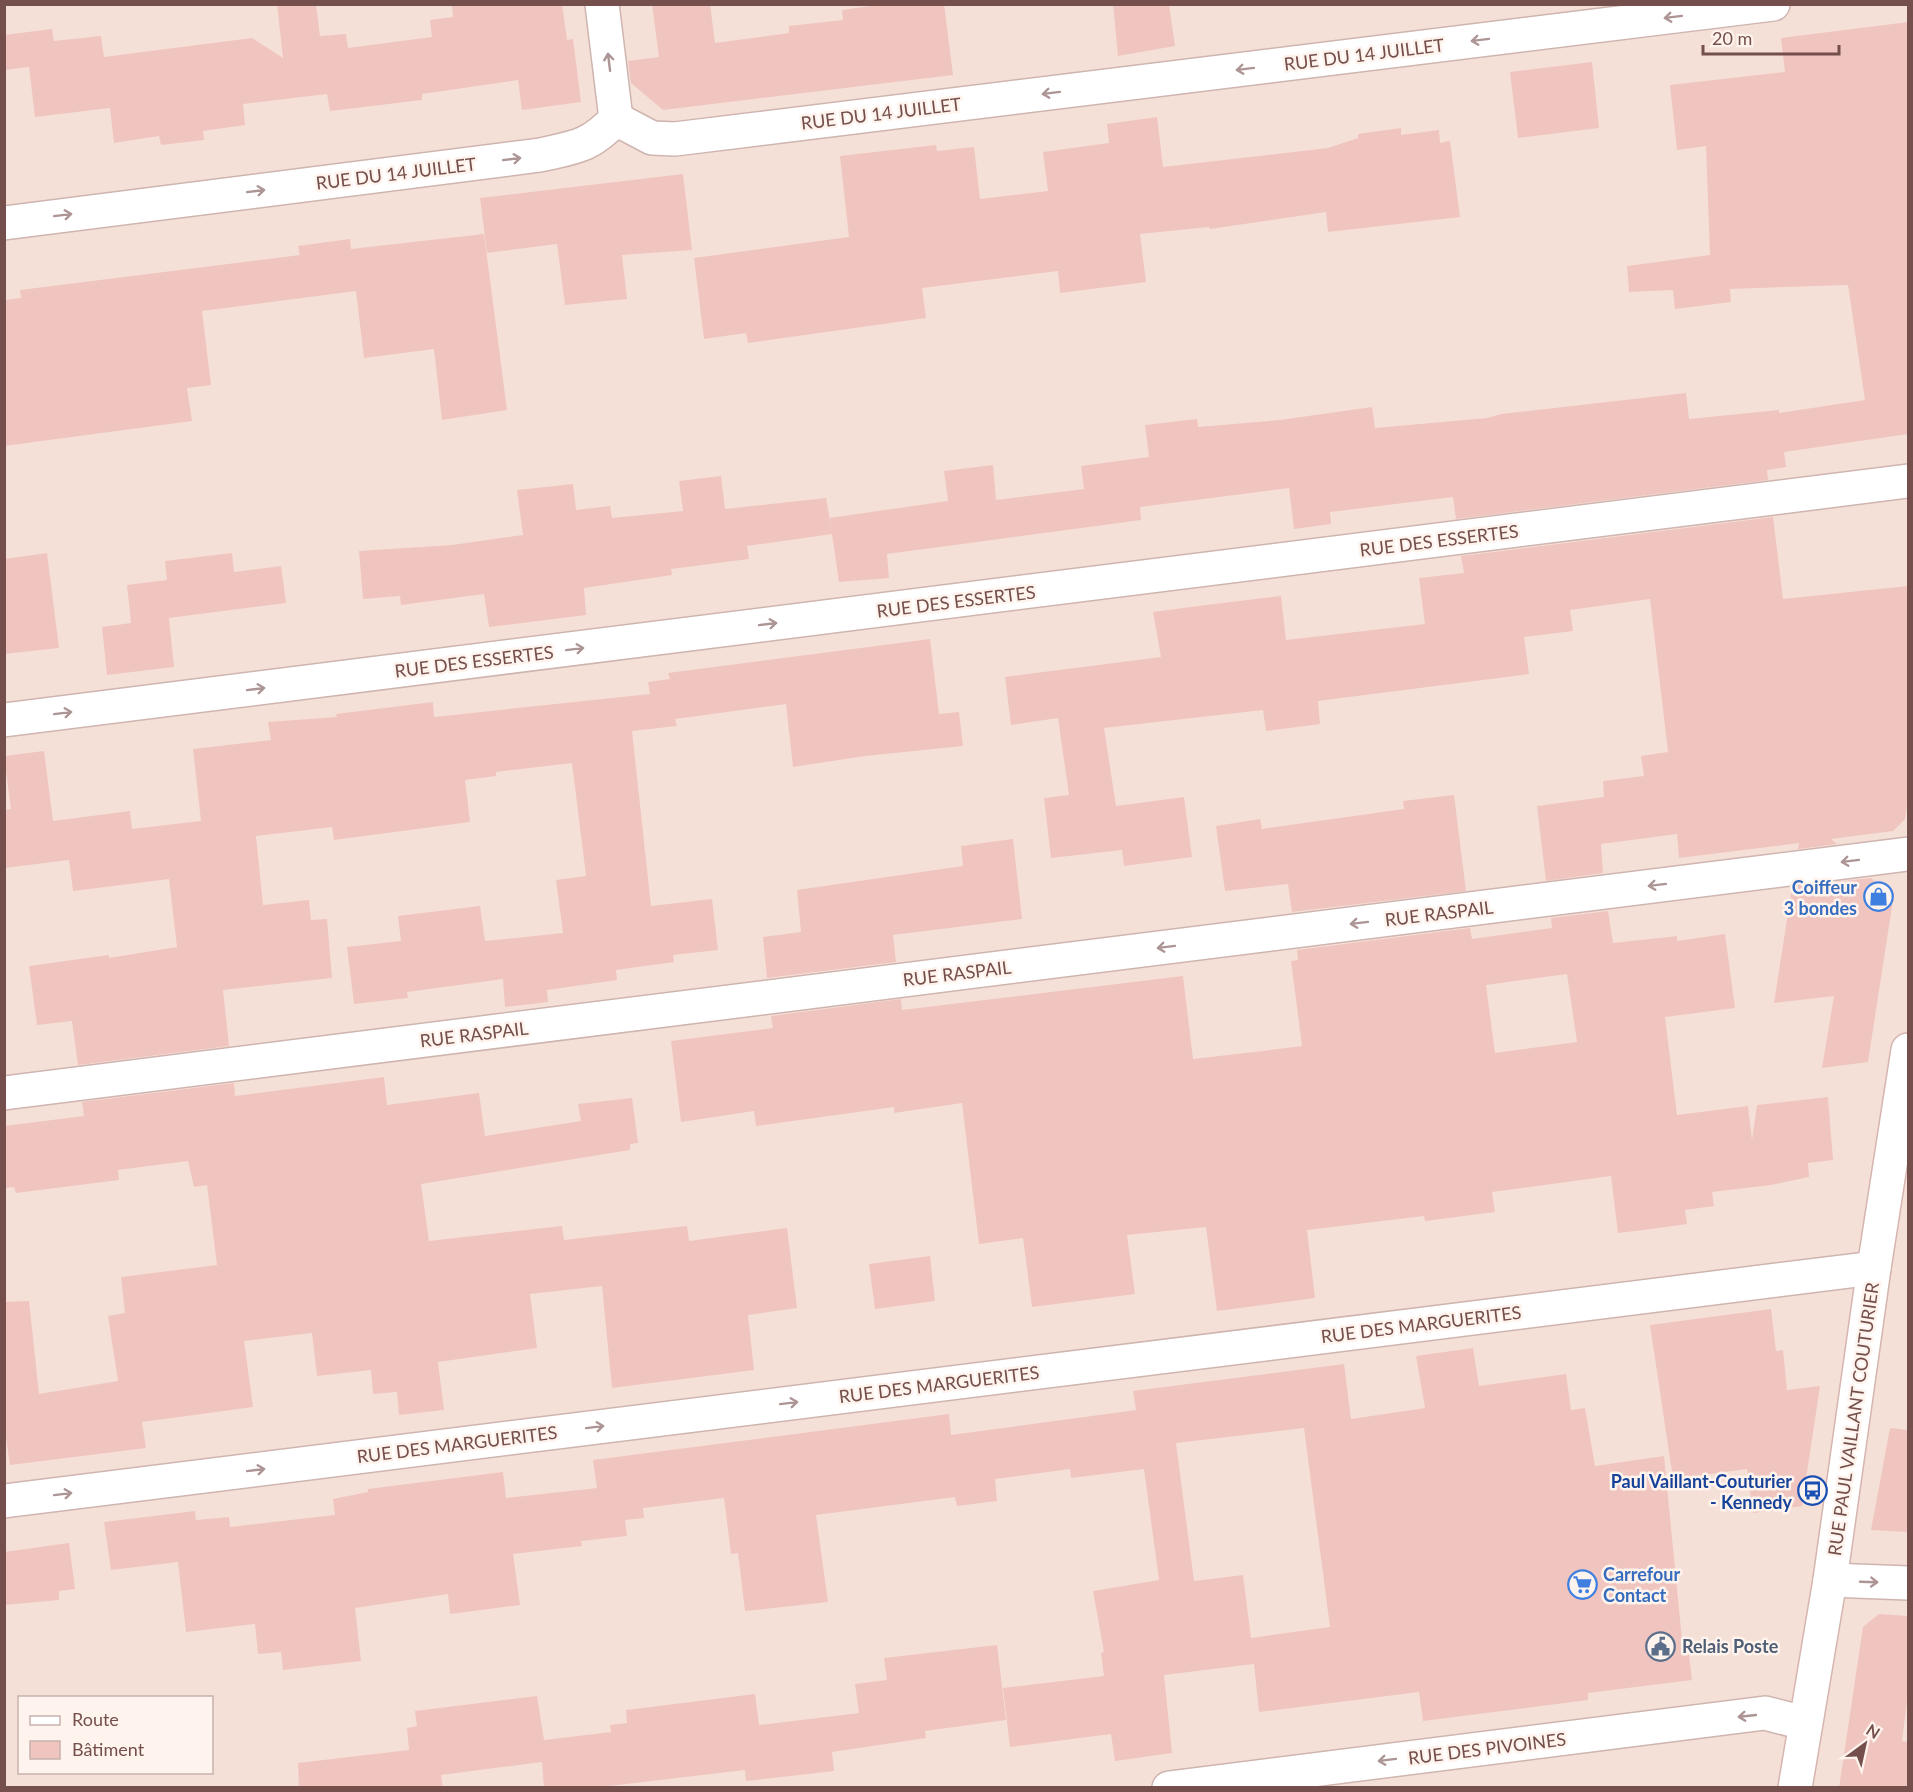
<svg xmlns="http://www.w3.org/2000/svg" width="1913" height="1792" font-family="Lato,sans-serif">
<rect width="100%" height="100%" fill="#fceee7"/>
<path fill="#f5e0d8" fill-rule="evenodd" d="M5 5H1908V1787L5 1788ZM20 1698H212V1772H20Z"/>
<g fill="#f0c5bf" fill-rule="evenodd">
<polygon points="277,4 316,4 320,36 346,34 348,48 432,37 430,20 453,17 452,4 562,4 567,40 573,39 581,102 522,110 518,80 422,94 422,100 330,111 327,94 243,104 245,125 203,131 204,140 161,145 159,136 114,143 110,108 35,117 29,67 4,70 4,35 52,29 54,41 101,36 104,57 252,38 283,58"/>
<polygon points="652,4 710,4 715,43 789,33 789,26 843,20 842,10 884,4 944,4 953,75 663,110 631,83 628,61 659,57"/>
<polygon points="1113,4 1169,4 1175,46 1118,56"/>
<polygon points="1908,22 1908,434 1784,452 1786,467 1767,470 1768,480 1456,519 1453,497 1330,512 1331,524 1294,529 1289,488 1140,507 1141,520 887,554 889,578 839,582 832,534 747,546 749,559 671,569 672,575 584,588 586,615 489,627 484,594 401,605 400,596 363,599 359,551 452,545 523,535 517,490 573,484 576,510 610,506 612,518 683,511 679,481 721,476 725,509 826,498 832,532 829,518 948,501 944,471 993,465 996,500 1084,489 1081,466 1149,457 1145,425 1197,419 1198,427 1280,420 1372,407 1375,428 1487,418 1501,414 1686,393 1689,419 1779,410 1779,413 1865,400 1848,285 1730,289 1731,302 1675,309 1673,290 1629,292 1627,266 1710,255 1706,146 1677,150 1670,85 1785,72 1781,38"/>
<polygon points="1592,62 1599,128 1518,138 1510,72"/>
<polygon points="1157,117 1163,167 1328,148 1358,138 1358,134 1401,128 1401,135 1439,130 1440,143 1450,141 1460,217 1328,232 1326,212 1210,229 1209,227 1140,234 1146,282 1060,293 1058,271 922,288 926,318 748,343 746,333 704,339 694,258 849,237 840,156 936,145 937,151 974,147 980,199 1048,191 1043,152 1109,143 1107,124"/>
<polygon points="683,174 692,250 622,255 627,299 565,305 557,244 487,253 480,198"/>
<polygon points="484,234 507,410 442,420 434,349 364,358 356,291 202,311 211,385 187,388 192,421 4,446 4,300 21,298 20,290 300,255 298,246 350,239 351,249"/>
<polygon points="1773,517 1783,599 1908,586 1908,798 1905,819 1893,831 1831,839 1837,844 1798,849 1799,843 1679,858 1677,834 1601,844 1603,873 1546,881 1537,806 1604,797 1603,781 1644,776 1641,756 1668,752 1650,599 1570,610 1573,631 1524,637 1529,674 1318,701 1320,724 1266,731 1263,710 1104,728 1116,806 1184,797 1192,857 1124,866 1122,850 1051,858 1044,798 1069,795 1058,718 1011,725 1005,677 1161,657 1153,612 1198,606 1281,596 1286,640 1425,624 1419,578 1464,573 1461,556"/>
<polygon points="47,553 59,648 4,654 4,559"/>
<polygon points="232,553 234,572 281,566 286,603 169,618 174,667 107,675 102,627 131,623 127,585 167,580 165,561"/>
<polygon points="930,639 939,714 959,712 963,746 865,756 793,767 786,704 675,719 677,726 632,731 651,906 712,899 718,950 673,955 674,962 616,970 617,980 547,990 548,1002 505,1007 503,979 407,992 408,998 354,1004 347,947 401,941 398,916 480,906 485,941 563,933 556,880 586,876 572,763 496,772 496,776 465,780 470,822 334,840 332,827 256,836 263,905 309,900 311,920 327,919 332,978 223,990 229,1046 78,1065 72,1021 37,1025 29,966 109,955 109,958 177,947 169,879 73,891 69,860 4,868 4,810 11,809 4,756 44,751 53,821 130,811 132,829 201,821 193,749 271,740 268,722 337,717 336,714 433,702 434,717 650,694 648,682 670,679 668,673"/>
<polygon points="1454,795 1466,891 1292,912 1288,884 1225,891 1216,826 1260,819 1262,829 1404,809 1403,801"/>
<polygon points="1013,839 1022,919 893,935 896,962 767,978 763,937 801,932 797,890 963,866 961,846"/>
<polygon points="1871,878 1893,900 1868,1062 1822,1068 1834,996 1774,1003 1792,887"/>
<path d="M1608 911 1613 943 1677 936V941L1725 934 1735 1008 1665 1017 1677 1115 1748 1106 1752 1140 1757 1105 1828 1097 1833 1160 1808 1163 1809 1177 1771 1185 1712 1192 1714 1206 1685 1210 1687 1224 1644 1230 1618 1233 1611 1176 1492 1192 1495 1212 1425 1221 1424 1216 1307 1230 1315 1298 1217 1311 1206 1227 1127 1235 1135 1294 1032 1307 1023 1238 979 1244 962 1103 894 1113V1107L756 1126 754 1111 681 1122 671 1041 773 1028 771 1016 901 999 902 1010 1183 976 1193 1059 1263 1051 1302 1046 1291 961 1298 960 1297 950 1470 928 1472 939 1552 928 1551 918ZM1567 974 1577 1042 1495 1053 1486 985Z"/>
<polygon points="384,1077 387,1105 479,1093 485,1136 581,1121 578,1104 632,1098 638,1143 630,1144 630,1150 421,1184 429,1241 562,1226 564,1240 687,1226 689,1241 787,1228 797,1308 748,1315 754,1370 612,1388 602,1286 530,1294 537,1348 438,1362 444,1410 399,1415 397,1392 373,1394 371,1370 317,1376 312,1333 244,1341 253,1407 142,1422 146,1448 10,1465 4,1424 4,1302 29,1301 39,1394 118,1381 108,1316 125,1313 121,1277 217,1265 207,1185 194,1187 188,1161 118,1170 119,1180 16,1193 14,1187 4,1188 4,1126 84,1116 82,1102 234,1083 235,1096"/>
<polygon points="930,1256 935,1301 875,1309 869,1264"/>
<polygon points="1771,1309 1776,1351 1783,1350 1787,1390 1820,1386 1802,1506 1753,1513 1747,1469 1673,1479 1650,1325"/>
<path d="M1473 1348 1479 1386 1566 1374 1571 1410 1585 1408 1595 1466 1664 1456 1682 1640 1687 1639 1692 1680 1588 1693V1700L1423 1721 1419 1692 1259 1712 1254 1664 1164 1675 1172 1753 1115 1761 1111 1734 1010 1747 1003 1688 1104 1676 1101 1653 1104 1652 1093 1591 1159 1580 1144 1469 1071 1478 1070 1469 995 1479 997 1501 957 1506 955 1497 816 1515 828 1602 745 1611 738 1553 731 1554 724 1498 643 1508 644 1518 625 1520 627 1536 581 1541 582 1546 513 1554 520 1605 450 1614 448 1594 355 1608 361 1661 283 1670 281 1652 258 1654 255 1624 186 1632 178 1562 111 1570 104 1522 195 1511 196 1520 229 1517 230 1527 335 1515 333 1499 368 1492V1489L503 1472 506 1498 597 1488 593 1460 949 1414 951 1435 1136 1410 1133 1391 1344 1364 1351 1419 1425 1408 1416 1356ZM1304 1428 1330 1627 1251 1638 1243 1575 1194 1581 1176 1443Z"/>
<polygon points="1890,1428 1908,1430 1908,1532 1871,1530"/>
<polygon points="69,1543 75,1589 59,1591 59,1600 4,1605 4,1552"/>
<polygon points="1879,1614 1908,1616 1908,1693 1902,1741 1908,1742 1908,1788 1839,1788 1863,1627"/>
<polygon points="997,1645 1006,1720 925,1731 926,1738 832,1752 834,1771 746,1781 745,1770 592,1788 544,1788 542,1762 441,1775 443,1788 299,1788 298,1763 409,1750 407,1728 417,1726 415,1711 537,1696 544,1740 611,1732 610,1725 627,1723 626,1710 755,1694 759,1725 859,1713 855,1684 887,1680 884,1658"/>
</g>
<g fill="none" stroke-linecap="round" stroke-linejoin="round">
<defs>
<g id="street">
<polyline points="602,4 616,119"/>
<polyline points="616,119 652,138 675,139 1773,4"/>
<path d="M4 223 540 155C576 147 589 147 616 119"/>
<polyline points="4,720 1908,481"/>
<polyline points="4,1093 1908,854"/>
<polyline points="4,1501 1874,1268"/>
<polyline points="1830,1580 1908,1583"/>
<polyline points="1169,1788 1765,1713 1804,1723"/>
</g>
<polyline id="secondary" points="1795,1788 1830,1580 1874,1268 1908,1050"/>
</defs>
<use href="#street" stroke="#cfb5b0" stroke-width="36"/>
<use href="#secondary" stroke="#d5b5af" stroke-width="36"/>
<use href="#street" stroke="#fff" stroke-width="33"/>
<use href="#secondary" stroke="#fff" stroke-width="33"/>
</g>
<defs><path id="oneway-shaft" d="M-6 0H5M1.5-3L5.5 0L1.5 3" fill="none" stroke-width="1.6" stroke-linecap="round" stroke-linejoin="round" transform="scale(1.5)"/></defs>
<g stroke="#ac9594">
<use href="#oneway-shaft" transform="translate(1673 17) rotate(173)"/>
<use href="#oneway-shaft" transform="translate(1480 40) rotate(173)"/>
<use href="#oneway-shaft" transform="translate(609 62) rotate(-97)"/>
<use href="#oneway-shaft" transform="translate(1245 69) rotate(173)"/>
<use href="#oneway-shaft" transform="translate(1051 93) rotate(173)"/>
<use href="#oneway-shaft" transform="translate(512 159) rotate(-7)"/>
<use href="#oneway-shaft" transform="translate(256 191) rotate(-7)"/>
<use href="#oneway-shaft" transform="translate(63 215) rotate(-7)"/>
<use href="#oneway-shaft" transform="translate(768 624) rotate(-7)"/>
<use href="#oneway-shaft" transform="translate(575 649) rotate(-7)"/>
<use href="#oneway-shaft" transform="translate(256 689) rotate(-7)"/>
<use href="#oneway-shaft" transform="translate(63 713) rotate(-7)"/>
<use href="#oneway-shaft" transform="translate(1850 861) rotate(173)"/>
<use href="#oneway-shaft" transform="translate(1657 885) rotate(173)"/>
<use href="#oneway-shaft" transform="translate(1359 923) rotate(173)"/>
<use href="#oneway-shaft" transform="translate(1166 947) rotate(173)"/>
<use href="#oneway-shaft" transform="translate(789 1403) rotate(-7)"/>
<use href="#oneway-shaft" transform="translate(595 1427) rotate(-7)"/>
<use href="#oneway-shaft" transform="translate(256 1470) rotate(-7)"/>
<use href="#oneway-shaft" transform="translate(63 1494) rotate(-7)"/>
<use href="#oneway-shaft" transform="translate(1869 1582) rotate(2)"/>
<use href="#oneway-shaft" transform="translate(1747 1716) rotate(174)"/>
<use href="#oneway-shaft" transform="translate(1387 1760) rotate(173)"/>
</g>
<defs>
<symbol id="shop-ring" viewBox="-11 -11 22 22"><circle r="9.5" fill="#fef3ed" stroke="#3f7fe0" stroke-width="1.5"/><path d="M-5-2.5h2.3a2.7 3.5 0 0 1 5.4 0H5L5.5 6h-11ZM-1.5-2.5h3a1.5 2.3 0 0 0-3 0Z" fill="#3f7fe0"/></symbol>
<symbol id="bus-ring" viewBox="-11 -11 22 22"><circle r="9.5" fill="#fef3ed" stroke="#1a4fb4" stroke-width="1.5"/><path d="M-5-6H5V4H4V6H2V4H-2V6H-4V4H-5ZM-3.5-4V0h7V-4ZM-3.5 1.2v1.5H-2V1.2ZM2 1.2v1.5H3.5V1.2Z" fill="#1a4fb4"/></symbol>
<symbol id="supermarket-ring" viewBox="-11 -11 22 22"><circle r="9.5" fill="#fef3ed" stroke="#3f7fe0" stroke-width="1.5"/><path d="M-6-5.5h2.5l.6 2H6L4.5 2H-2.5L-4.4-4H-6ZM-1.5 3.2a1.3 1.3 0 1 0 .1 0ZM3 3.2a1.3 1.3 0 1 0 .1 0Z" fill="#3f7fe0"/></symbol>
<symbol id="civic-ring" viewBox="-11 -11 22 22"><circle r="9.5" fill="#fef3ed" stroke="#5c6f8a" stroke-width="1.5"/><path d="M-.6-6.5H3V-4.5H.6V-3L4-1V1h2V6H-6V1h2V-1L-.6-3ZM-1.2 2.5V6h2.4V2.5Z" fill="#5c6f8a"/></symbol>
</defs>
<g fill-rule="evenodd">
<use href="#shop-ring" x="1862" y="880" width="33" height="33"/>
<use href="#bus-ring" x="1796" y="1474" width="33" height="33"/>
<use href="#supermarket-ring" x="1566" y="1568" width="33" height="33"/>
<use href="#civic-ring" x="1644" y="1630" width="33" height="33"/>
</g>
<g text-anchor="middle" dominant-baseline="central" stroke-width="5" stroke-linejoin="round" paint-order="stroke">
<g font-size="18" fill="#754f4c" stroke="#fef3ed">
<text transform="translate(1364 54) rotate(-7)">RUE DU 14 JUILLET</text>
<text transform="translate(881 113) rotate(-7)">RUE DU 14 JUILLET</text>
<text transform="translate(396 173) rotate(-7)">RUE DU 14 JUILLET</text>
<text transform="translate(1439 540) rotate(-7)">RUE DES ESSERTES</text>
<text transform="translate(956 601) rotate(-7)">RUE DES ESSERTES</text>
<text transform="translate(474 661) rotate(-7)">RUE DES ESSERTES</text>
<text transform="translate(1439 913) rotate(-7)">RUE RASPAIL</text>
<text transform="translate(957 973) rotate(-7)">RUE RASPAIL</text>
<text transform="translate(474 1034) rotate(-7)">RUE RASPAIL</text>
<text transform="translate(1421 1324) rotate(-7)">RUE DES MARGUERITES</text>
<text transform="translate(939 1384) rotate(-7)">RUE DES MARGUERITES</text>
<text transform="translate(1853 1419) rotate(-82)">RUE PAUL VAILLANT COUTURIER</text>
<text transform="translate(457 1444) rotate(-7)">RUE DES MARGUERITES</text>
<text transform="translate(1487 1748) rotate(-7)">RUE DES PIVOINES</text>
</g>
<g font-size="18" font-weight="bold" fill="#366cbe" stroke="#fef3ed" text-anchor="end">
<text x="1857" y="887">Coiffeur<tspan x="1857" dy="21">3 bondes</tspan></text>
<text x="1603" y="1574" text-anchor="start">Carrefour<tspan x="1603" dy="21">Contact</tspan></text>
</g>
<g font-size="18" font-weight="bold" fill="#164399" stroke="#fef3ed" text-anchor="end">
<text x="1792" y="1481">Paul Vaillant-Couturier<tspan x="1792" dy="21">- Kennedy</tspan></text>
</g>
<g font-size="18" font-weight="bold" fill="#4e5e75" stroke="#fef3ed" text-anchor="start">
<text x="1682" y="1646">Relais Poste</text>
</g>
</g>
<rect width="1913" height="1792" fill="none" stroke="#754f4c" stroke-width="12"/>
<rect x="18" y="1696" width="195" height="78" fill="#fef3ed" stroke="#c7b1ad" stroke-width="1.5"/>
<rect x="30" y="1716" width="30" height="9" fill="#ffffff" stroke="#c7b1ad" stroke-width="1.5"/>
<text x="72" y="1726" font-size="18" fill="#754f4c">Route</text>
<rect x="30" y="1741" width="30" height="18" fill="#f0c5bf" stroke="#c7b1ad" stroke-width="1.5"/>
<text x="72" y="1756" font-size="18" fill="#754f4c">Bâtiment</text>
<g transform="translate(1865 1744) rotate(33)" stroke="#fef3ed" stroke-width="4.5" paint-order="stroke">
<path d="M0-4.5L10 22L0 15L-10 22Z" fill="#754f4c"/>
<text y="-9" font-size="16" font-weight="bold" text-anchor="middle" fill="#754f4c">N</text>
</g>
<path d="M1703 45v9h136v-9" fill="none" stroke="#754f4c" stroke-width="3"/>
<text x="1712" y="45" font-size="18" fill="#754f4c" stroke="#fef3ed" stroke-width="4.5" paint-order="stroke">20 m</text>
</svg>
